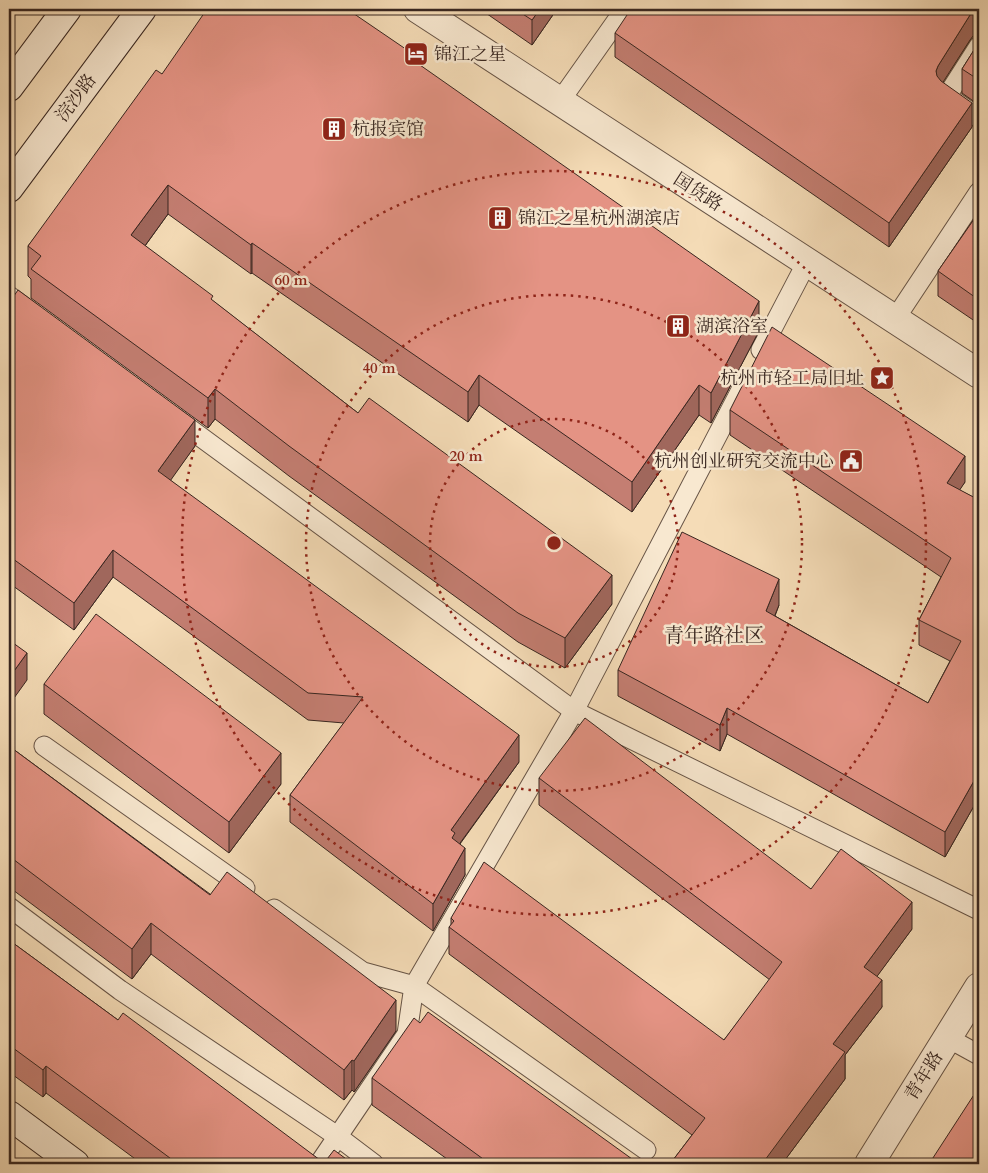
<svg xmlns="http://www.w3.org/2000/svg" width="988" height="1173" font-family="Cardo,'Noto Serif SC',serif">
<rect width="100%" height="100%" fill="#f5dcb7"/>
<filter id="stains"><feTurbulence type="fractalNoise" baseFrequency=".004" numOctaves="4"/><feColorMatrix values="0 0 0 0 .2 0 0 0 0 .09 0 0 0 0 .02 0 0 0 .5 -.17"/></filter>
<radialGradient id="worn" r=".72"><stop offset=".6" stop-color="#630" stop-opacity="0"/><stop offset="1" stop-color="#630" stop-opacity=".3"/></radialGradient>
<g fill="none" stroke-linecap="round" stroke-linejoin="round">
<defs>
<g id="lane">
<polyline points="979,46 947,96 979,118"/>
<polyline points="560,101 625,9"/>
<polyline points="9,296 32,313"/>
<polyline points="895,319 979,192"/>
<polyline points="761,350 807,262"/>
<polyline points="175,418 574,711 979,910"/>
<polyline points="44,746 245,888"/>
<polyline points="9,907 120,990 337,1136 374,1164"/>
<polyline points="274,909 363,972 414,986 646,1150"/>
<polyline points="948,1038 979,1055"/>
<polyline points="319,1164 407,1034 414,986 574,711 742,388"/>
</g>
<g id="street">
<polyline points="418,9 979,374"/>
<polyline points="869,1164 979,987"/>
</g>
<g id="secondary">
<polyline points="9,87 67,9"/>
<polyline points="9,188 142,9"/>
<polyline points="9,1115 75,1164"/>
</g>
</defs>
<use href="#lane" stroke="#675446" stroke-width="21"/>
<use href="#street" stroke="#675446" stroke-width="30"/>
<use href="#secondary" stroke="#382620" stroke-width="30"/>
<use href="#lane" stroke="#f8e8d0" stroke-width="19"/>
<use href="#street" stroke="#f8e8d0" stroke-width="28"/>
<use href="#secondary" stroke="#f8e8d0" stroke-width="28"/>
</g>
<g fill="#c47e72" stroke="#382620">
<polygon points="480,9 557,9 532,45"/>
<polygon points="979,9 979,35 973,36 970,40 942,82 972,127 889,247 615,57 615,33"/>
<polygon points="979,42 979,105 962,93 962,69"/>
<polygon points="413,60 759,331 711,423 699,415 632,512 479,405 468,422 252,273 251,274 168,214 145,246 213,301 358,413 612,604 565,668 518,642 289,476 215,419 208,428 31,298 31,279 28,276 28,246 162,74"/>
<polygon points="979,212 979,324 938,296 938,271"/>
<polygon points="9,303 195,446 170,480 519,762 460,844 465,875 433,931 290,822 290,795 344,723 308,720 113,577 74,630 9,583"/>
<polygon points="730,410 965,482 959,490 979,500 979,797 945,857 727,734 720,751 618,696 618,670 779,605 775,616 928,703 950,661 919,645 919,620 941,577 730,435"/>
<polygon points="44,684 281,784 229,853 44,714"/>
<polygon points="9,746 396,1031 354,1092 352,1090 344,1100 151,954 132,979 9,887"/>
<polygon points="539,778 811,889 912,929 877,976 882,1007 845,1055 845,1079 782,1164 670,1164 692,1135 449,954 449,927 451,925 451,918 724,1040 770,980 539,805"/>
<polygon points="9,940 118,1020 324,1163 353,1164 142,1164 46,1093 43,1097 9,1072"/>
<polygon points="420,1023 639,1164 454,1164 372,1105 372,1078"/>
</g>
<g fill="#a0675c" stroke="#382620">
<polygon points="540,9 557,9 532,45 532,20"/>
<polygon points="979,10 979,35 973,36 970,40 938,90 936,71 938,66 970,15 973,12"/>
<polygon points="972,103 972,127 889,247 889,223"/>
<polygon points="168,185 168,214 131,265 131,235"/>
<polygon points="252,243 252,273 251,274 251,245"/>
<polygon points="759,301 759,331 711,423 711,393"/>
<polygon points="479,375 479,405 468,422 468,392"/>
<polygon points="699,385 699,415 632,512 632,482"/>
<polygon points="215,389 215,419 208,428 208,398"/>
<polygon points="195,420 195,446 158,498 158,471"/>
<polygon points="965,456 965,482 947,509 947,483"/>
<polygon points="113,550 113,577 74,630 74,603"/>
<polygon points="612,575 612,604 565,668 565,638"/>
<polygon points="779,579 779,605 766,637 766,611"/>
<polygon points="27,653 27,680 9,705 9,678"/>
<polygon points="727,708 727,734 720,751 720,725"/>
<polygon points="519,735 519,762 455,850 455,860 451,830"/>
<polygon points="281,753 281,784 229,853 229,822"/>
<polygon points="979,772 979,797 945,857 945,832"/>
<polygon points="465,848 465,875 433,931 433,904"/>
<polygon points="912,902 912,929 864,994 864,967"/>
<polygon points="151,923 151,954 132,979 132,949"/>
<polygon points="882,980 882,1007 845,1055 845,1079 782,1164 762,1164 833,1044"/>
<polygon points="396,1000 396,1031 354,1092 354,1061"/>
<polygon points="352,1060 352,1090 344,1100 344,1070"/>
<polygon points="46,1066 46,1093 43,1097 43,1070"/>
</g>
<g fill="#e49384" stroke="#382620">
<polygon points="207,9 347,9 413,54 410,58 644,222 645,221 759,301 711,393 699,385 632,482 479,375 468,392 252,243 251,245 168,185 131,235 213,296 211,299 358,413 369,398 612,575 565,638 518,613 289,446 215,389 208,398 31,269 41,256 28,246 156,70 162,74"/>
<polygon points="515,9 540,9 532,20"/>
<polygon points="631,9 979,9 979,10 973,12 970,15 938,66 936,71 937,76 941,81 972,103 889,223 615,33"/>
<polygon points="979,42 979,80 962,69"/>
<polygon points="979,212 979,300 938,271"/>
<polygon points="18,290 195,420 158,471 519,735 451,830 455,833 452,838 465,848 433,904 290,795 363,697 308,693 113,550 74,603 9,556 9,303"/>
<polygon points="772,327 965,456 947,483 979,500 979,772 945,832 727,708 720,725 618,670 682,532 779,579 766,611 928,703 961,641 919,620 951,558 730,410"/>
<polygon points="96,614 281,753 229,822 44,684"/>
<polygon points="9,640 27,653 9,678"/>
<polygon points="585,718 811,889 841,849 912,902 864,967 882,980 833,1044 845,1052 762,1164 670,1164 705,1118 449,927 454,921 451,918 484,862 724,1040 782,962 539,778"/>
<polygon points="9,746 210,895 227,872 396,1000 354,1061 352,1060 344,1070 151,923 132,949 9,856"/>
<polygon points="9,940 118,1020 123,1013 324,1163 334,1150 353,1164 178,1164 46,1066 43,1070 9,1045"/>
<polygon points="428,1012 639,1164 490,1164 372,1078 414,1018 420,1023"/>
<polygon points="979,1087 979,1164 929,1164"/>
</g>
<g fill="none" stroke="#8f2418" stroke-width="2.5" stroke-dasharray="2.5 5">
<circle cx="554" cy="543" r="124"/>
<circle cx="554" cy="543" r="248"/>
<circle cx="554" cy="543" r="372"/>
</g>
<defs>
<symbol id="hotel-square" viewBox="-11 -11 22 22"><rect x="-9" y="-9" width="18" height="18" rx="4" fill="#8f2418" stroke="#f8e8d0"/><path d="M-6-4.5h1.5V1H6V5H4.5V3h-9V5H-6ZM-4 0a1.8 1.8 0 1 1 3.6 0ZM.5 0V-2.5h3Q6-2.5 6 0Z" fill="#fff"/></symbol>
<symbol id="building-square" viewBox="-11 -11 22 22"><rect x="-9" y="-9" width="18" height="18" rx="4" fill="#8f2418" stroke="#f8e8d0"/><path d="M-4-6H4V6H1V3H-1V6H-4ZM-2.5-4.3h1.7v1.8h-1.7ZM.8-4.3h1.7v1.8H.8ZM-2.5-1h1.7V.8h-1.7ZM.8-1h1.7V.8H.8Z" fill="#fff"/></symbol>
<symbol id="sight-square" viewBox="-11 -11 22 22"><rect x="-9" y="-9" width="18" height="18" rx="4" fill="#8f2418" stroke="#f8e8d0"/><path d="M0-6L1.8-2.2L6-1.7L2.9 1.2L3.7 5.4L0 3.3L-3.7 5.4L-2.9 1.2L-6-1.7L-1.8-2.2Z" fill="#fff"/></symbol>
<symbol id="civic-square" viewBox="-11 -11 22 22"><rect x="-9" y="-9" width="18" height="18" rx="4" fill="#8f2418" stroke="#f8e8d0"/><path d="M-.6-6.5H3V-4.5H.6V-3L4-1V1h2V6H-6V1h2V-1L-.6-3ZM-1.2 2.5V6h2.4V2.5Z" fill="#fff"/></symbol>
</defs>
<g fill-rule="evenodd">
<use href="#hotel-square" x="402" y="40" width="28" height="28"/>
<use href="#building-square" x="320" y="115" width="28" height="28"/>
<use href="#building-square" x="486" y="204" width="28" height="28"/>
<use href="#building-square" x="664" y="312" width="28" height="28"/>
<use href="#sight-square" x="868" y="364" width="28" height="28"/>
<use href="#civic-square" x="837" y="447" width="28" height="28"/>
</g>
<g text-anchor="middle" dominant-baseline="central" stroke-width="5" stroke-linejoin="round" paint-order="stroke">
<g font-size="18" fill="#382620" stroke="#f8e8d0" text-anchor="start">
<text x="434" y="54">锦江之星</text>
<text x="352" y="129">杭报宾馆</text>
<text x="518" y="218">锦江之星杭州湖滨店</text>
<text x="696" y="326">湖滨浴室</text>
<text x="864" y="378" text-anchor="end">杭州市轻工局旧址</text>
<text x="834" y="461" text-anchor="end">杭州创业研究交流中心</text>
</g>
<g font-size="18" fill="#382620" stroke="#f8e8d0">
<text transform="translate(76 98) rotate(-53)">浣沙路</text>
<text transform="translate(698 192) rotate(33)">国货路</text>
<text transform="translate(924 1076) rotate(-58)">青年路</text>
</g>
<g font-size="20" fill="#382620" stroke="#f8e8d0">
<text x="714" y="635">青年路社区</text>
</g>
</g>
<circle cx="554" cy="543" r="8" fill="#8f2418" stroke="#f8e8d0" stroke-width="2.5"/>
<g font-size="15" text-anchor="middle" font-weight="bold" fill="#8f2418" stroke="#f8e8d0" stroke-width="5" stroke-linejoin="round" paint-order="stroke">
<text x="291" y="285">60 m</text>
<text x="379" y="373">40 m</text>
<text x="466" y="461">20 m</text>
</g>
<rect width="988" height="1173" fill="none" stroke="#f5dcb7" stroke-width="30"/>
<rect x="10" y="10" width="968" height="1153" fill="none" stroke="#382620" stroke-width="2.5"/>
<rect x="15" y="15" width="958" height="1143" fill="none" stroke="#382620"/>
<rect width="100%" height="100%" filter="url(#stains)"/>
<rect width="100%" height="100%" fill="url(#worn)"/>
</svg>
